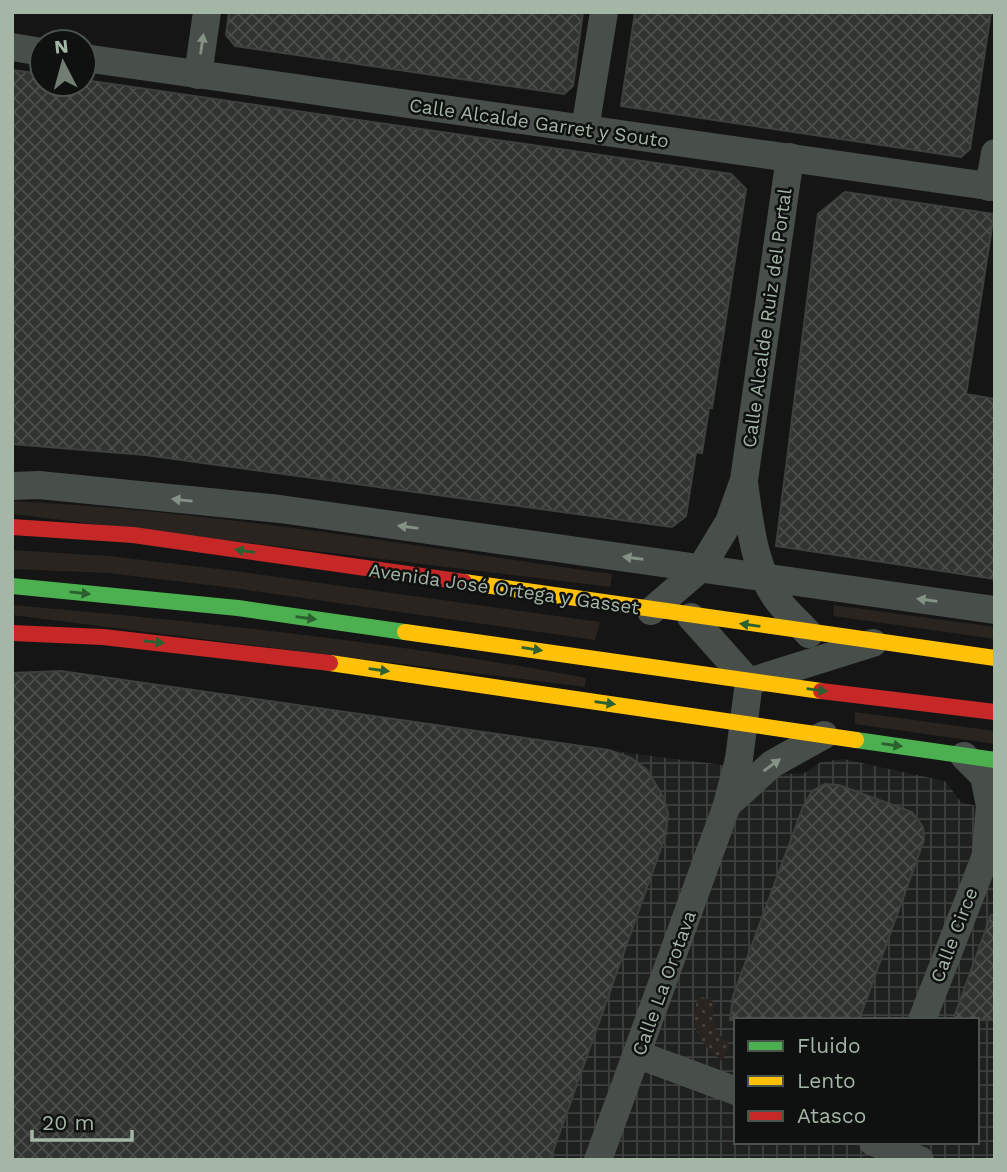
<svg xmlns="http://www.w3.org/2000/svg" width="1007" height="1172" font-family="'Work Sans',sans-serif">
<defs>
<pattern id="industrial-grid" width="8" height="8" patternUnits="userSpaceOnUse" patternTransform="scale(1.75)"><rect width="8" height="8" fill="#1e211f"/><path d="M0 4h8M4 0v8" fill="none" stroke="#3c3f3d"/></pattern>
<pattern id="garden-dots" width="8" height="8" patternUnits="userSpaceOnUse" patternTransform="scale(1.75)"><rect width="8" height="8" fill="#29241f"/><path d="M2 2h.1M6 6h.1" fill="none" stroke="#45423d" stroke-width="1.8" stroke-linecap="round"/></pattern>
<pattern id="building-cross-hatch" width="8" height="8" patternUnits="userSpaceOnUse" patternTransform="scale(1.75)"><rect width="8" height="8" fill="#303330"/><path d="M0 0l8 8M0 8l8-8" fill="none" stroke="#4b4e4b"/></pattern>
</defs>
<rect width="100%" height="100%" fill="#141514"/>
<path fill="url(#industrial-grid)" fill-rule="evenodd" d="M61 671 574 746 794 774 804 773 821 762 843 759 945 781 961 802 995 811V1160H12V673ZM736 1020H977V1142H736Z"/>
<g fill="#29241f">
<path d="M12 501C214 511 413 546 612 574L610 587 12 514Z"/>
<polygon points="12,550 109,556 235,571 600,622 595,640 233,588 108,573 12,569"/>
<path d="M12 605C204 622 397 642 586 678L585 687 12 615Z"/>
<polygon points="834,605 995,627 995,639 833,616"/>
<polygon points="855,712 995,731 995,744 855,724"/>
</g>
<path fill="url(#garden-dots)" d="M699 996 715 1002C709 1021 715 1032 730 1045L722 1061C699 1043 687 1025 699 996Z"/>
<g fill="url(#building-cross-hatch)" stroke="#3d413d" stroke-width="2">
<polygon points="229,12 583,12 573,86 564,94 235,46 226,35"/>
<polygon points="635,12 991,12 970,149 961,157 621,106"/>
<polygon points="12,70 42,74 42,84 84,84 84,80 731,174 746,189 712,408 709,408 702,453 696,452 686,516 672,527 145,455 12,444"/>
<polygon points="845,192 994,214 966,394 995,399 995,579 776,546 818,214"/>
<polygon points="61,671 609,750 631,758 647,770 664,798 668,813 666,834 550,1160 12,1160 12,673"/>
<polygon points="825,784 839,785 912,812 923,827 924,840 859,1020 730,1020 733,996 803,807 812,791"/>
<polygon points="991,915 995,915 995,1020 953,1020"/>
</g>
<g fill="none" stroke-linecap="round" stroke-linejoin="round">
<g stroke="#484e49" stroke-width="28">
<polyline points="12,47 42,52"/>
<polyline points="84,58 995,187"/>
<polyline points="198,75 207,12"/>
<polyline points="585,129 604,12"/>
<polyline points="989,187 995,153"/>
<path d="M744 483C750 523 753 568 779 602 788 613 799 623 809 634"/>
<polyline points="12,486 39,485 280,509 995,610"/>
<polyline points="651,611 701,568 729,522 744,480 790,157"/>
<polyline points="691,617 749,682"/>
<polyline points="758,679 873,643"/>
<polyline points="964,756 984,776 990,806 986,851"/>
<polyline points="727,805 772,764 824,735"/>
<polyline points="922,1020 995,832"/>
<polyline points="639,1055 736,1091"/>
<polyline points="873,1142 920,1160"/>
<polyline points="598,1160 727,805 739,759 749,682"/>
</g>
<g stroke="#4caf50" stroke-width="16">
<polyline points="12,586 238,608 405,632"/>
<polyline points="856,740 995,760"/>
</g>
<g stroke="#ffc107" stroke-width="16">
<polyline points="464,582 995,658"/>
<polyline points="405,632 821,691"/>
<polyline points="330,663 856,740"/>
</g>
<g stroke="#c62828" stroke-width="16">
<polyline points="12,527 133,535 464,582"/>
<polyline points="12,633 103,637 330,663"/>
<polyline points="821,691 995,712"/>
</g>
</g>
<defs><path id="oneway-solid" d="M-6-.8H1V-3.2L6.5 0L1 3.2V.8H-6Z" transform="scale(1.75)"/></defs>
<g fill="#849285">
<use href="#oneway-solid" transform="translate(202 44) rotate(-82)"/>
<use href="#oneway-solid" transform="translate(182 500) rotate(-174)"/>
<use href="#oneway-solid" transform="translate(408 527) rotate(-172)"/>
<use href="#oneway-solid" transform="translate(633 558) rotate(-172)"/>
<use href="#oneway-solid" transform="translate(927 600) rotate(-172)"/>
<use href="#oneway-solid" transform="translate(772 765) rotate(-36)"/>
</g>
<g fill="#2d6030">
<use href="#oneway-solid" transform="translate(245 551) rotate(-172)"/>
<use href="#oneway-solid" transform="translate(80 593) rotate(6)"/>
<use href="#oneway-solid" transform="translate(306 618) rotate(8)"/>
<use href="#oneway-solid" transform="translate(750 625) rotate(-172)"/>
<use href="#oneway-solid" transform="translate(154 642) rotate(6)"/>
<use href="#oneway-solid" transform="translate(532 649) rotate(9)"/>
<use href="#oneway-solid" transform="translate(379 670) rotate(8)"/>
<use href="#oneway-solid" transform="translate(817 690) rotate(7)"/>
<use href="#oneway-solid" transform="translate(605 703) rotate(8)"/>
<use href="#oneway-solid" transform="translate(892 745) rotate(8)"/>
</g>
<g text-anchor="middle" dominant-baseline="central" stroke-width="5" stroke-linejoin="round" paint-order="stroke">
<g font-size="19" fill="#a4b7a6" stroke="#0e110f">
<text transform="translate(539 123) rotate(8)">Calle Alcalde Garret y Souto</text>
<text transform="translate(767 318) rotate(-82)">Calle Alcalde Ruiz del Portal</text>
<text transform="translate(504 589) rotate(8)">Avenida José Ortega y Gasset</text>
<text transform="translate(954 935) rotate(-69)">Calle Circe</text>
<text transform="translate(664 983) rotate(-70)">Calle La Orotava</text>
</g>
</g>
<rect width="1007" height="1172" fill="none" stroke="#a4b7a6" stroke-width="28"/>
<rect x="734" y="1018" width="245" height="126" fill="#0e110f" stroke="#4a534b" stroke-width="2"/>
<rect x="748" y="1041" width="35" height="10" fill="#4caf50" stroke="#4a534b" stroke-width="2"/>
<text x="797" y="1053" font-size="21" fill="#a4b7a6">Fluido</text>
<rect x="748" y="1076" width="35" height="10" fill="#ffc107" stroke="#4a534b" stroke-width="2"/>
<text x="797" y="1088" font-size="21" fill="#a4b7a6">Lento</text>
<rect x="748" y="1111" width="35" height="10" fill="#c62828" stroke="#4a534b" stroke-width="2"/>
<text x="797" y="1123" font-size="21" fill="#a4b7a6">Atasco</text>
<g transform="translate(63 63) rotate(354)"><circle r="33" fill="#0e110f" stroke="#4a534b" stroke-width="2"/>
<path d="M0-5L12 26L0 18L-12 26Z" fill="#727e73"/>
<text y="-10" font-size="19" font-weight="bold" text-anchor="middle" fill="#a4b7a6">N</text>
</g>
<path d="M32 1130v10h100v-10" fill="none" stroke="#a4b7a6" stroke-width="3.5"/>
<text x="42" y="1130" font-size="21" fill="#a4b7a6" stroke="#0e110f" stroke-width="5" paint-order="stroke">20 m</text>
</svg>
